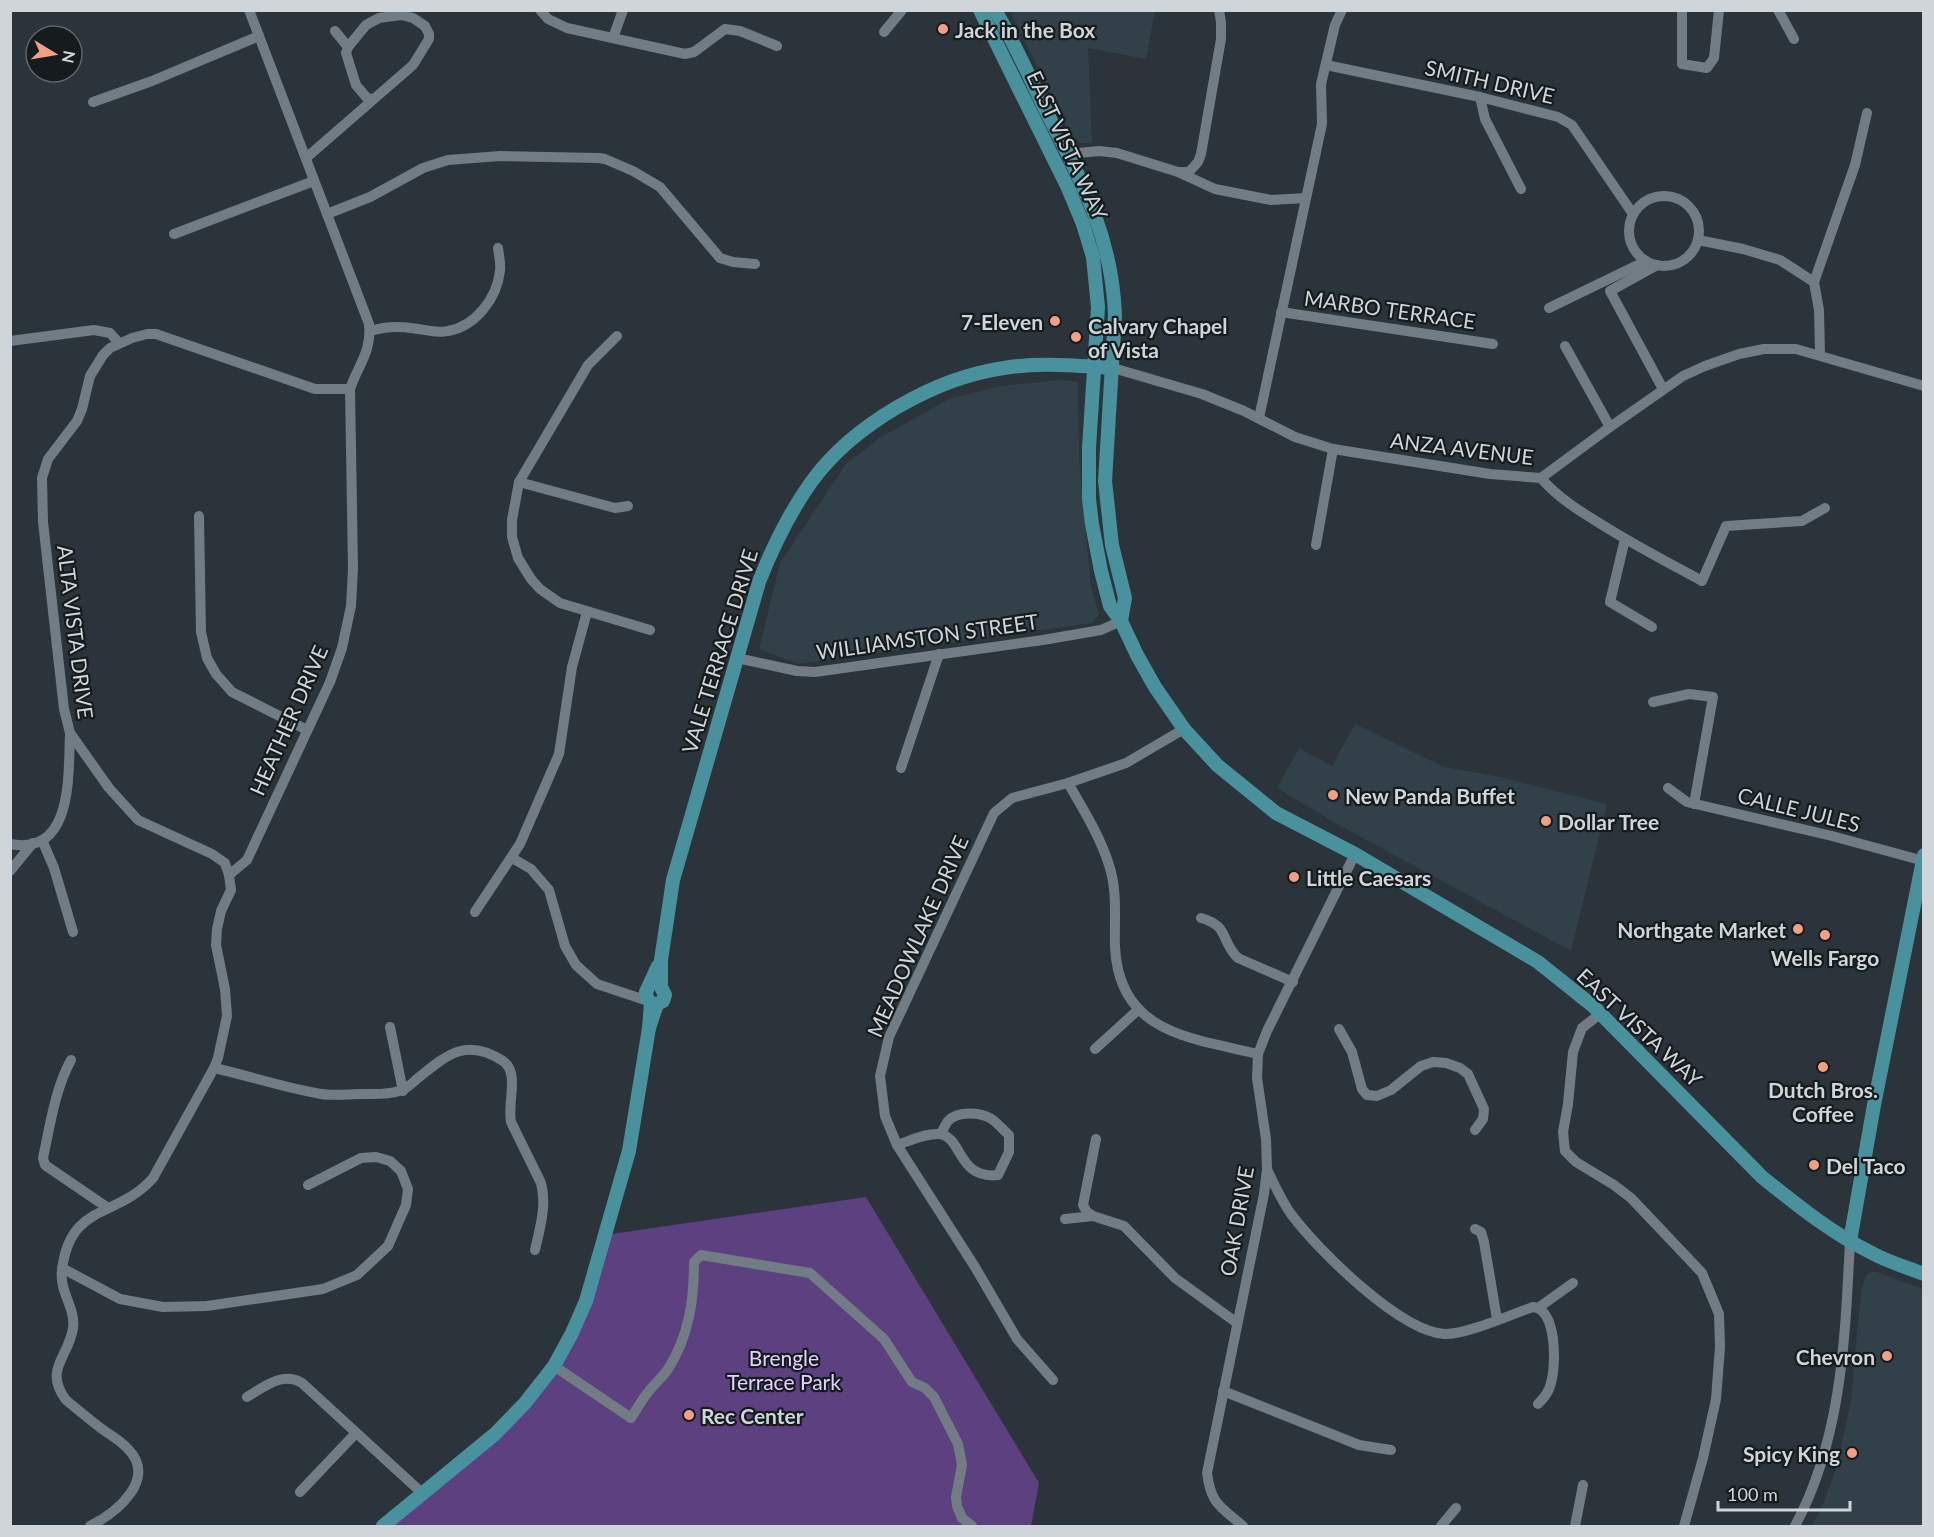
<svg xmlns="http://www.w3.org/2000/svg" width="1934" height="1537" font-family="Lato,sans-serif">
<rect width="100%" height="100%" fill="#2a343a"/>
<g fill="#32404a">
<polygon points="1010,11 1155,11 1146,59 1088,48 1092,143 1081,143 1071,135"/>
<polygon points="1061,380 1078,382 1079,458 1091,587 1099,614 1092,623 798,664 759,649 780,563 846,464 881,437 949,399 1000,386"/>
<polygon points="1355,724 1444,767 1500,777 1607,804 1571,951 1337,824 1277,788 1299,748 1332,766"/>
<polygon points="1871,1272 1877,1272 1923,1289 1923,1526 1812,1525 1824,1502 1837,1466 1851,1400 1861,1291 1866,1276"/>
</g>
<polygon fill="#5c4080" points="866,1197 1039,1483 1031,1526 385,1526 503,1426 556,1362 605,1235"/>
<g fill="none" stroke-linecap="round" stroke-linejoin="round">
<g stroke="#727c84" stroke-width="10">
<polyline points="540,10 548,19 567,28 685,54 694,52 725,29 740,31 777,46"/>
<polyline points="1682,10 1682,64 1707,68 1714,58 1719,10"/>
<polyline points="1778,10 1794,39"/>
<polyline points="335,31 348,47"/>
<polyline points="884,32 902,10"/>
<polyline points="613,38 623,10"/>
<polyline points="1326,65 1480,97 1558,117 1572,125 1633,214"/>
<polyline points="1480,97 1485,119 1521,189"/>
<polyline points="93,102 152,81 259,36"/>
<polyline points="1068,154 1099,151 1117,153 1178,172 1215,189 1271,200 1306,198"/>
<polyline points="306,158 413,65 429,39 429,34 425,26 413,18 401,15 379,18 366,25 348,47 346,53 356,85 367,98 372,99"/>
<polyline points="1178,172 1189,172 1198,162 1201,154 1221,39 1221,22 1219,10"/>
<circle cx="1664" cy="231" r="35"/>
<polyline points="327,214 370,197 423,168 448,160 500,156 599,158 605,159 633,171 660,187 720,258 733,262 755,264"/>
<polyline points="174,234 314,181"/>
<polyline points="1698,240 1743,249 1780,260 1814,282 1819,310 1820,354"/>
<polyline points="1657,265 1610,291 1663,389"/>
<polyline points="1814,282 1855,165 1867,113"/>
<polyline points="1549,308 1646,261"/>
<polyline points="1281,312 1493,344"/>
<path d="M370 331C383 327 397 326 411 328 424 329 435 334 448 331 476 326 497 298 500 271 501 264 499 256 498 248"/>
<polyline points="617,336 588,365 519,482 512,520 512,537 518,558 531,579 540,589 560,603 650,630"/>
<polyline points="10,341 94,330 110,333 119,343"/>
<polyline points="1565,346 1610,427"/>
<polyline points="1113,368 1202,394 1244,411 1295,437 1333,449 1490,474 1541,478 1610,427 1683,376 1705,366 1739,354 1764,349 1796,349 1924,386"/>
<polyline points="1259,418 1322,124 1321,84 1335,25 1342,10"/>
<path d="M1541 478C1558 498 1581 512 1604 526 1636 546 1669 563 1702 581L1726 526 1802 521 1825 508"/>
<polyline points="519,482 615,508 628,506"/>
<polyline points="199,516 201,632 207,658 216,674 232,692 307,730"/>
<polyline points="1625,539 1610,602 1652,627"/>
<polyline points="1316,545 1333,449"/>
<polyline points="737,658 797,671 815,672 1043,640 1101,630 1121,621"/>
<polyline points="1653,702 1689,694 1713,697 1694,804"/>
<polyline points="901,768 939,654"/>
<path d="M1068 783C1083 809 1100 836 1109 865 1118 892 1114 920 1115 947 1119 1034 1192 1038 1258 1054"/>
<polyline points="1668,788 1687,802 1832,836 1924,861"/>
<polyline points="42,840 54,868 73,932"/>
<path d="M10 844C74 856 68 774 70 734"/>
<polyline points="512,858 531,869 549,890 565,946 576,965 597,984 648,1001"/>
<polyline points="10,871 33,843"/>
<path d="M229 875 247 860 330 682 342 648 351 606 353 568 350 389C358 365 372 352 369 324L249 10"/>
<polyline points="475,912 520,844 559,754 572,667 587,612"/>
<path d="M1201 918C1230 926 1220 941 1238 958L1293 982"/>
<polyline points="1601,1013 1582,1028 1573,1052 1568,1104 1563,1132 1565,1151 1576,1162 1614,1185 1631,1198 1702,1273 1719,1314 1720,1347 1716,1399 1703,1458 1684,1526"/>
<polyline points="390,1027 403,1091"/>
<polyline points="1339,1029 1352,1052 1362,1089 1367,1095 1377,1096 1391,1090 1421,1066 1433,1062 1446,1063 1460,1068 1468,1074 1484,1109 1483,1119 1475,1130"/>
<polyline points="1095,1049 1139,1009"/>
<path d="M71 1060C55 1089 50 1126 43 1158L45 1165 108 1208"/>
<path d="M214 1068C250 1076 285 1088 321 1094 334 1096 349 1094 363 1094 375 1094 387 1095 399 1091 406 1090 412 1083 418 1078 447 1055 466 1037 503 1061 520 1073 507 1102 511 1122L541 1183C547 1205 540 1228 535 1250"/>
<polyline points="1096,1139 1083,1205 1087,1212 1093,1216 1124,1226 1175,1278 1237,1323"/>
<path d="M897 1145C910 1141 925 1133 939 1134 963 1136 957 1180 998 1175L1009 1152V1135C1003 1130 997 1122 990 1118 979 1112 957 1111 948 1121 945 1125 943 1130 941 1134"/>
<path d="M1267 1169C1274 1184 1281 1200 1291 1214 1317 1249 1400 1332 1445 1334 1468 1334 1509 1315 1533 1307L1538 1308 1573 1283"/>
<polyline points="1065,1219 1093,1216"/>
<polyline points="1475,1229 1481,1232 1484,1242 1497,1319"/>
<polyline points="62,1268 120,1299 163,1307 207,1306 323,1289 357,1275 388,1246 406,1205 408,1189 401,1171 390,1161 376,1157 361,1158 308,1185"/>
<path d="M1538 1308C1557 1318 1557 1370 1549 1389 1547 1394 1542 1400 1538 1404"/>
<path d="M554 1366 631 1418C637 1409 642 1399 649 1391 655 1383 663 1377 668 1369 689 1336 694 1300 694 1262L701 1255 810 1273 884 1339 912 1382 925 1388 934 1397 958 1444 962 1465 956 1497 957 1506 962 1518 972 1526"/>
<polyline points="1053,1380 1017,1339 975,1267 897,1145 885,1116 880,1076 889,1037 994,813 1012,798 1068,783 1126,763 1184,729"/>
<polyline points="1223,1391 1359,1445 1391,1450"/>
<path d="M247 1397C264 1387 283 1371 302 1383L422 1493"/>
<polyline points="300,1492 356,1433"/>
<path d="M90 1526C116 1513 158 1479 128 1449 121 1441 110 1435 102 1429 90 1420 78 1410 66 1400 43 1369 69 1357 73 1328 76 1308 59 1292 62 1270 70 1202 117 1219 153 1178L214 1068 218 1058 227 1016 225 989 216 945 217 929 221 911 231 890 229 875 225 863 212 854 138 820 109 788 70 733 64 709 43 522 42 478 48 459 77 421 82 409 90 376 103 355 110 348 132 338 147 334H156L315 389H350"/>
<path d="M1243 1526C1221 1507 1211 1505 1207 1473L1264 1194 1267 1169 1266 1139 1257 1078 1258 1054 1267 1031 1355 854"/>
<polyline points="1441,1526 1456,1508"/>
<polyline points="1575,1526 1583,1485"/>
<path d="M1795 1526C1842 1439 1845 1338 1850 1241"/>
</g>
<g stroke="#49929d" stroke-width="14">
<path d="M980 10 1068 188 1083 224 1093 257 1098 307 1089 448V499L1092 524 1101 571 1110 606 1121 621 1137 655 1155 687 1184 729 1217 765 1276 813 1355 854 1538 962 1593 1006 1762 1177C1797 1205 1831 1233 1872 1253 1888 1262 1906 1267 1924 1274"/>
<path d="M995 10C1014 42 1029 76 1045 109 1080 178 1112 235 1115 315L1105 481 1112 545 1125 598 1121 621"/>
<path d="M649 1028 657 1004 663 1001 665 995 661 987V960L673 880 759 582C773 546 789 513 812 481 853 425 934 378 1004 368 1040 362 1076 366 1113 368"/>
<polyline points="1850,1241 1874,1105 1924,855"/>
<polyline points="383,1526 495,1434 525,1403 554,1366 572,1333 586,1301 629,1151 649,1028 651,1003 647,998 646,992 658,966"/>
</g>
</g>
<g fill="#f39f83" stroke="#161b1d" stroke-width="2">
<circle cx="943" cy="29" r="6"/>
<circle cx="1055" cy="321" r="6"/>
<circle cx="1076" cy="337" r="6"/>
<circle cx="1333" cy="795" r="6"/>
<circle cx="1546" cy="821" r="6"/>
<circle cx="1294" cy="877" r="6"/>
<circle cx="1798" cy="929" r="6"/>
<circle cx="1825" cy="935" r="6"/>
<circle cx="1823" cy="1067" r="6"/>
<circle cx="1814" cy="1165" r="6"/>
<circle cx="1887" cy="1356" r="6"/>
<circle cx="689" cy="1415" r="6"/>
<circle cx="1852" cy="1453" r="6"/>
</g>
<g text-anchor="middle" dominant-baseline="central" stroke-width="4.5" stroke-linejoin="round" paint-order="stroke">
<g font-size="21" font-weight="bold" fill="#cfd5d9" stroke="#161b1d" text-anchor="start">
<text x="955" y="29">Jack in the Box</text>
<text x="1043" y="321" text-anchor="end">7-Eleven</text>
<text x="1088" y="325">Calvary Chapel<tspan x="1088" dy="24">of Vista</tspan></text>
<text x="1345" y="795">New Panda Buffet</text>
<text x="1558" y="821">Dollar Tree</text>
<text x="1306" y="877">Little Caesars</text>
<text x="1786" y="929" text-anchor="end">Northgate Market</text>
<text x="1825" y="957" text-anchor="middle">Wells Fargo</text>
<text x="1823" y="1089" text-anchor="middle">Dutch Bros.<tspan x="1823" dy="24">Coffee</tspan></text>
<text x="1826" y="1165">Del Taco</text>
<text x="1875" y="1356" text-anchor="end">Chevron</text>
<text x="701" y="1415">Rec Center</text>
<text x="1840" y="1453" text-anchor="end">Spicy King</text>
</g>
<g font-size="21" fill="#cfd5d9" stroke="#161b1d">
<text transform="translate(1490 81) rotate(13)">SMITH DRIVE</text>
<text transform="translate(1068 145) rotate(65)">EAST VISTA WAY</text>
<text transform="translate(1390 309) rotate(8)">MARBO TERRACE</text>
<text transform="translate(1462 448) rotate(7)">ANZA AVENUE</text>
<text transform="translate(76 632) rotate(83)">ALTA VISTA DRIVE</text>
<text transform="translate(927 636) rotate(-8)">WILLIAMSTON STREET</text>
<text transform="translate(719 651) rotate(-73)">VALE TERRACE DRIVE</text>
<text transform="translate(288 720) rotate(-66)">HEATHER DRIVE</text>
<text transform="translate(1799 809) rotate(14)">CALLE JULES</text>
<text transform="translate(917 936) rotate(-66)">MEADOWLAKE DRIVE</text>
<text transform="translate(1640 1027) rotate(43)">EAST VISTA WAY</text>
<text transform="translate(1236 1221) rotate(-80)">OAK DRIVE</text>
</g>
<g font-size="21" fill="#e3d2fe" stroke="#161b1d">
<text x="784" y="1357">Brengle<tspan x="784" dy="24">Terrace Park</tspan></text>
</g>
</g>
<rect width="1934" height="1537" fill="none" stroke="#cfd5d9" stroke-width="24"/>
<g transform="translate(54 54) rotate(101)"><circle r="28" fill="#161b1d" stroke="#606568" stroke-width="1.5"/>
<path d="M0-4.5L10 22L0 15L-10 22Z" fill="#f39f83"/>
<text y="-9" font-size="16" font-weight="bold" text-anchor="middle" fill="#cfd5d9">N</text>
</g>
<path d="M1718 1501v9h132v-9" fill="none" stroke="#cfd5d9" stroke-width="3"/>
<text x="1727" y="1501" font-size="18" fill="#cfd5d9" stroke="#161b1d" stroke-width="4.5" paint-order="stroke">100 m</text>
</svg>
